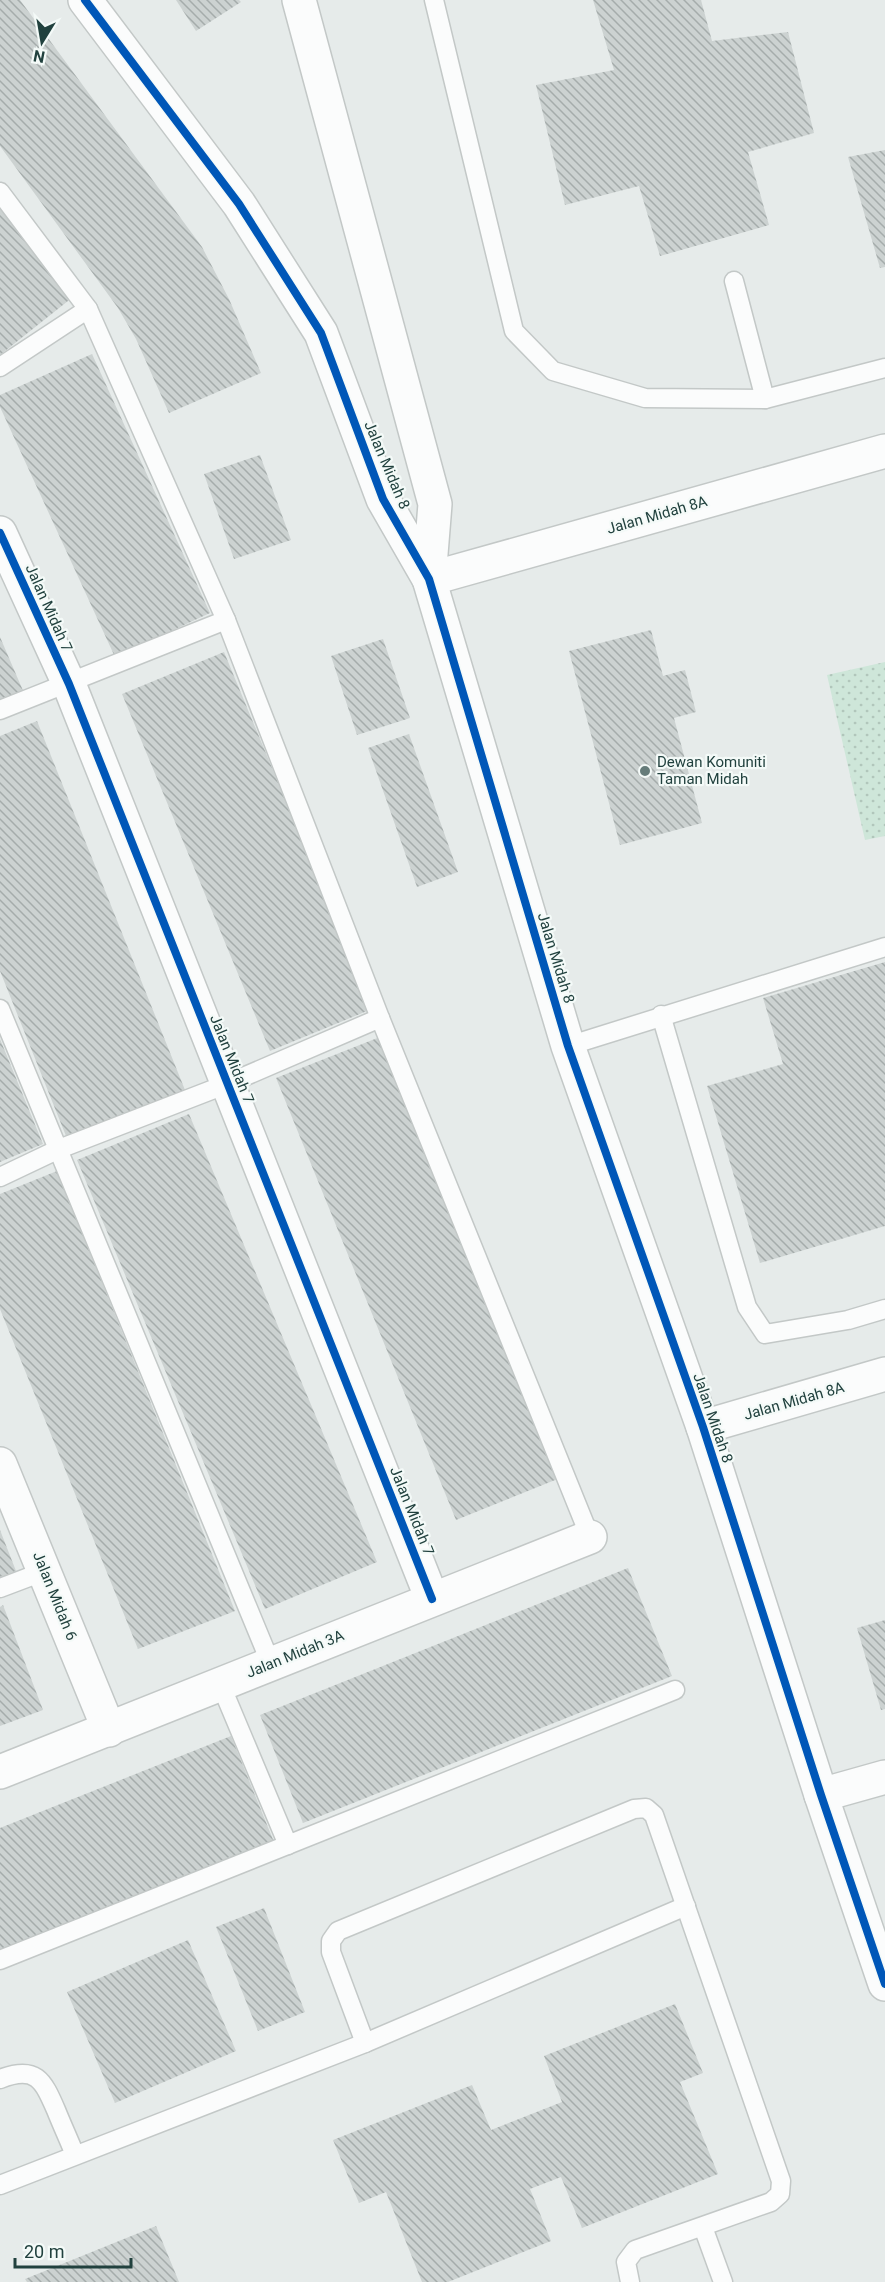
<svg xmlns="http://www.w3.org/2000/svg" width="885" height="2282" font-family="Roboto,sans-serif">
<defs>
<pattern id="green-dots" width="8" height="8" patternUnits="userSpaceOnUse" patternTransform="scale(1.5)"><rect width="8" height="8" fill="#cee6d9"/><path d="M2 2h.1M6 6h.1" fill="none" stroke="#b1c6bb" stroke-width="1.8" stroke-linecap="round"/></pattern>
<pattern id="building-back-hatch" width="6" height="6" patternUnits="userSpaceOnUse" patternTransform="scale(1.5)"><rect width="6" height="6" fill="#ccd2d1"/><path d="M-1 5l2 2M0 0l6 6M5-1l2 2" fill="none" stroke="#a5acab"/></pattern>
</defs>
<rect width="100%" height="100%" fill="#e6ebea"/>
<polygon fill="url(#green-dots)" points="885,662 885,836 865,840 827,675"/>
<g fill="url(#building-back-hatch)">
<polygon points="0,0 20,0 202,247 229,299 261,373 169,413 136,339 118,308 0,146"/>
<polygon points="176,0 239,0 241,2 196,31"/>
<polygon points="593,0 701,0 712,41 788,32 814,133 748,152 769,225 660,256 639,186 565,205 536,85 614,70"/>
<polygon points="885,150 885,267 880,268 848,157"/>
<polygon points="0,205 73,297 0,355"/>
<polygon points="92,354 210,613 115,657 0,407 0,395"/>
<polygon points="260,455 291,540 234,559 204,474"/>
<polygon points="651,630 663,676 685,670 696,712 674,718 702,823 620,845 569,651"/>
<polygon points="0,637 24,693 0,703"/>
<polygon points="383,639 410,718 357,735 331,656"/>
<polygon points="224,652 372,1009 270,1051 122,694"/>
<polygon points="37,721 185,1090 66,1136 0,971 0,736"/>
<polygon points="409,734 458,872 417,887 368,748"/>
<polygon points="885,962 885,1226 760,1263 707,1086 783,1064 763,998"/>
<polygon points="385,1035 565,1476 456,1520 276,1078"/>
<polygon points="0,1039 43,1144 0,1162"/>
<polygon points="189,1114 377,1562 265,1609 77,1160"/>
<polygon points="57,1171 235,1611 138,1649 0,1309 0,1194"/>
<polygon points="0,1530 16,1571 0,1577"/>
<polygon points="628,1568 672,1676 303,1823 260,1715"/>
<polygon points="3,1605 43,1710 0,1726 0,1607"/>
<polygon points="885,1620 885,1709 881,1710 857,1628"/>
<polygon points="231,1736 274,1842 0,1952 0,1828"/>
<polygon points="264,1908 305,2012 258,2031 216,1927"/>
<polygon points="188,1940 236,2051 115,2103 67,1992"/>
<polygon points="675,2004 703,2073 680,2082 718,2174 582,2228 561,2177 530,2189 551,2241 448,2282 422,2282 386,2192 359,2203 333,2140 472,2085 491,2130 562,2102 544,2056"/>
<polygon points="156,2226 179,2282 27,2282 25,2279"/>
</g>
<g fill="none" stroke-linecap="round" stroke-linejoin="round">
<defs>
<g id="lane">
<polyline points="434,0 514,331 553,371 645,398 765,399 885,368"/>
<polyline points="0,192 88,309 226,620 380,1018 590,1537"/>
<polyline points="734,281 765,399"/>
<polyline points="0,367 88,309"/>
<polyline points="0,710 226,620"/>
<polyline points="0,1009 271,1664"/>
<polyline points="661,1015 747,1307 765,1334 848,1320 885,1309"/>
<polyline points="568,1046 885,947"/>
<polyline points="0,1177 59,1149 227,1084 380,1018"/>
<polyline points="0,1588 45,1571"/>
<polyline points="220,1683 288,1845"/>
<polyline points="0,1960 675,1690"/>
<polyline points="365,2043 331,1952 331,1941 338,1931 634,1809 646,1808 654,1815 781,2181 780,2194 771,2202 635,2250 626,2262 630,2282"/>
<path d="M0 2079C36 2065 43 2080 56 2110 62 2125 69 2140 75 2155"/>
<polyline points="0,2185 365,2043 686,1906"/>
<polyline points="703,2227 723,2282"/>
</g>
<g id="street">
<polyline points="85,0 239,204 321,333 383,499 429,579 568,1046 703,1427 821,1795 885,1984"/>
<polyline points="299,0 435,504 429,579"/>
<polyline points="0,533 69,684 432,1599"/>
<polyline points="429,579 885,451"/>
<polyline points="703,1427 885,1374"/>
<polyline points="0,1464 109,1730"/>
<polyline points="0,1772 590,1537"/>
<polyline points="821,1795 885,1777"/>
</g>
</defs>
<use href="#lane" stroke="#c3c8c7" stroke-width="21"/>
<use href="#street" stroke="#c3c8c7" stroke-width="36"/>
<use href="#lane" stroke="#fbfcfc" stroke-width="18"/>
<use href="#street" stroke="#fbfcfc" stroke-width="33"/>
<defs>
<g id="cycleway">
<polyline points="85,0 239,204 321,333 383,499 429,579 568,1046 703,1427 821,1795 885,1984"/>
<polyline points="0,533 69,684 432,1599"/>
</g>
</defs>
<use href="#cycleway" stroke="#f4faf8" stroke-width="11"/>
<use href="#cycleway" stroke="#0057b8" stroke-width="8"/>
</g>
<circle fill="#667c7a" stroke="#f4faf8" stroke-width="2" cx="645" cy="771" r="6"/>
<g text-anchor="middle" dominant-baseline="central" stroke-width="4.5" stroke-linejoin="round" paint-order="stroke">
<g font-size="15" fill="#21413e" stroke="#f4faf8">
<text transform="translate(387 465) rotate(67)">Jalan Midah 8</text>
<text transform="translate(657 515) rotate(-16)">Jalan Midah 8A</text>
<text transform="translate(49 608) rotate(66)">Jalan Midah 7</text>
<text transform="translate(556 958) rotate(73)">Jalan Midah 8</text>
<text transform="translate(232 1059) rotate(68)">Jalan Midah 7</text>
<text transform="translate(794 1401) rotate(-16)">Jalan Midah 8A</text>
<text transform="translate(713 1418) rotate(71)">Jalan Midah 8</text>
<text transform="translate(412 1511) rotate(68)">Jalan Midah 7</text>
<text transform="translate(55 1596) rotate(68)">Jalan Midah 6</text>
<text transform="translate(295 1654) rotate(-22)">Jalan Midah 3A</text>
</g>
<g font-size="15" fill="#21413e" stroke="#f4faf8" text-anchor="start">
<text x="657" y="762">Dewan Komuniti<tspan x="657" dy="17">Taman Midah</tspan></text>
</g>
</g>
<g transform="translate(42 42) rotate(191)" stroke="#f4faf8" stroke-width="4.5" paint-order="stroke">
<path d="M0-4.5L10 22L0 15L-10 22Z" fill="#21413e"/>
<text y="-9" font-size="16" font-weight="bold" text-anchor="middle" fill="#21413e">N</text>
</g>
<path d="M15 2258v9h116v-9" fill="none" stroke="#21413e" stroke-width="3"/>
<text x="24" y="2258" font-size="18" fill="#21413e" stroke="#f4faf8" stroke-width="4.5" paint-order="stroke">20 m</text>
</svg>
